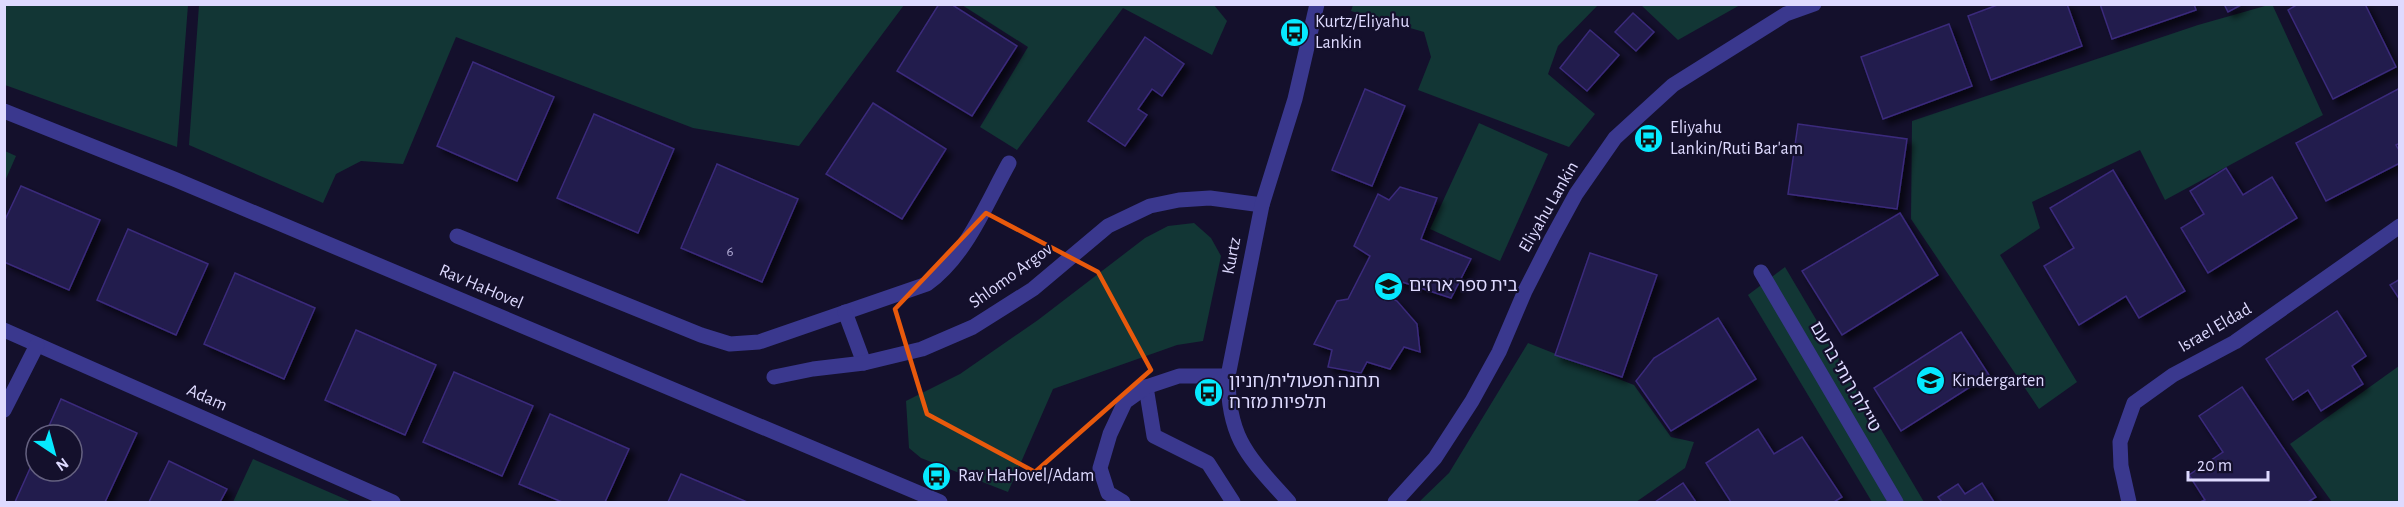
<svg xmlns="http://www.w3.org/2000/svg" width="2404" height="507" font-family="'Alegreya Sans','Noto Sans Hebrew',sans-serif">
<defs>
<filter id="shadow"><feDropShadow dx="5.5" dy="5.5" stdDeviation="3" flood-color="#0009"/></filter>
</defs>
<rect width="100%" height="100%" fill="#14102c"/>
<g fill="#123635">
<polygon points="2272,4 2323,115 2165,200 2140,150 2032,202 2040,228 2000,255 2077,382 2039,409 1911,219 1912,121 2198,25"/>
<polygon points="4,5 188,5 177,147 5,85"/>
<polygon points="199,5 199,4 904,5 799,146 693,128 456,37 403,164 361,161 336,174 323,203 189,145"/>
<polygon points="962,5 1214,5 1227,21 1212,55 1123,8 1017,150 980,127 1028,47"/>
<polygon points="1353,5 1598,5 1558,46 1548,74 1595,114 1569,147 1418,90 1431,57 1424,32 1351,11"/>
<polygon points="1641,5 1740,5 1678,40"/>
<polygon points="1479,123 1548,154 1500,261 1430,229"/>
<polygon points="5,151 16,156 5,181"/>
<polygon points="1194,223 1211,238 1221,256 1203,341 1177,345 1053,389 1008,492 921,458 909,448 906,401 960,374 1038,320 1145,238 1168,226"/>
<polygon points="1785,267 1924,502 1872,502 1748,295"/>
<polygon points="1528,343 1634,385 1671,437 1694,442 1685,468 1636,502 1419,502 1449,473"/>
<polygon points="2399,366 2399,502 2332,502 2290,444"/>
<polygon points="253,459 352,502 233,502"/>
</g>
<g fill="#241a4e" stroke="#3a2b7b" stroke-width="1.5" filter="url(#shadow)">
<polygon points="939,4 951,4 1017,46 972,116 897,71"/>
<polygon points="2000,4 2067,4 2082,46 1991,80 1968,16"/>
<polygon points="2100,4 2194,4 2196,10 2112,39"/>
<polygon points="2224,4 2243,4 2228,12"/>
<polygon points="2298,4 2365,4 2396,67 2333,99 2288,10"/>
<polygon points="1633,13 1654,32 1636,51 1615,32"/>
<polygon points="1949,24 1972,86 1883,119 1861,57"/>
<polygon points="1590,30 1619,55 1587,91 1560,68"/>
<polygon points="1145,37 1184,64 1162,96 1152,89 1138,109 1147,115 1125,146 1088,121"/>
<polygon points="473,62 554,97 517,181 437,146"/>
<polygon points="2400,88 2400,143 2396,145 2400,152 2400,163 2326,201 2296,143"/>
<polygon points="1365,89 1405,106 1372,186 1332,170"/>
<polygon points="873,103 946,149 902,219 826,174"/>
<polygon points="594,114 674,149 638,233 557,198"/>
<polygon points="1798,124 1907,139 1897,209 1788,194"/>
<polygon points="717,164 798,199 762,282 681,248"/>
<polygon points="2226,168 2243,195 2272,177 2297,218 2208,273 2181,228 2204,214 2190,191"/>
<polygon points="2113,170 2185,291 2139,318 2126,296 2079,325 2044,266 2074,248 2050,208"/>
<polygon points="21,186 100,220 69,290 4,262 4,222"/>
<polygon points="1400,187 1437,198 1421,239 1471,259 1451,298 1396,280 1385,295 1397,301 1417,324 1420,352 1404,347 1390,369 1367,362 1361,373 1328,367 1332,350 1314,344 1337,301 1348,299 1370,256 1354,246 1378,194 1389,200"/>
<polygon points="1900,213 1938,275 1842,335 1802,271"/>
<polygon points="128,229 208,264 176,335 97,300"/>
<polygon points="1590,253 1657,275 1622,377 1555,355"/>
<polygon points="235,273 315,308 284,379 204,344"/>
<polygon points="2400,279 2400,300 2390,285"/>
<polygon points="2337,311 2366,356 2352,366 2363,384 2321,411 2308,390 2293,400 2266,359"/>
<polygon points="1718,318 1756,379 1671,431 1636,381 1654,358"/>
<polygon points="356,330 436,365 405,435 325,400"/>
<polygon points="1961,332 1989,375 1901,431 1874,388"/>
<polygon points="454,372 533,406 502,476 423,442"/>
<polygon points="2242,387 2316,497 2308,502 2200,502 2205,500 2189,475 2223,452 2199,416"/>
<polygon points="61,399 137,433 105,502 15,502 36,455 36,471 72,471 72,435 45,435"/>
<polygon points="550,414 629,449 605,502 562,502 519,484"/>
<polygon points="1758,429 1774,454 1802,437 1842,497 1834,502 1731,502 1706,463"/>
<polygon points="169,461 227,489 220,502 149,502"/>
<polygon points="681,474 747,502 668,502"/>
<polygon points="1683,483 1696,502 1655,502"/>
<polygon points="1982,483 1994,502 1942,502 1938,497 1958,484 1965,494"/>
</g>
<g fill="none" stroke-linecap="round" stroke-linejoin="round">
<g stroke="#3a388e" stroke-width="15">
<polyline points="4,111 174,179 940,502"/>
<path d="M457 236 701 335 730 344 759 342 927 284C966 256 986 204 1009 163"/>
<polyline points="1761,272 1896,502"/>
<polyline points="845,312 864,363"/>
<polyline points="4,330 393,502"/>
<polyline points="774,377 813,369 864,363 922,349 973,327 1033,289 1108,226 1150,206 1179,200 1210,198 1262,205"/>
<polyline points="1146,387 1154,436 1208,463 1233,502"/>
<polyline points="4,410 37,345"/>
<polyline points="1123,502 1108,493 1100,468 1110,434 1125,402 1146,387 1179,376 1228,376"/>
<path d="M1289 502C1249 457 1228 440 1228 376L1262 205 1295 99 1317 4"/>
<polyline points="1395,502 1435,458 1472,401 1499,352 1525,291 1552,238 1576,194 1615,138 1673,85 1786,14 1814,4"/>
<polyline points="2129,502 2121,466 2120,442 2134,403 2173,375 2235,342 2400,226"/>
</g>
</g>
<path fill="none" stroke="#e8590c" stroke-width="4.5" stroke-linejoin="round" d="M986 213 1098 272 1151 370 1035 472 927 414 895 309Z"/>
<defs>
<symbol id="bus-disc" viewBox="-11 -11 22 22"><circle r="9.5" fill="#06e9ff" stroke="#14102c"/><path d="M-5-6H5V4H4V6H2V4H-2V6H-4V4H-5ZM-3.5-4V0h7V-4ZM-3.5 1.2v1.5H-2V1.2ZM2 1.2v1.5H3.5V1.2Z" fill="#111"/></symbol>
<symbol id="school-disc" viewBox="-11 -11 22 22"><circle r="9.5" fill="#06e9ff" stroke="#14102c"/><path d="M0-5L7-2L0 1L-7-2ZM-4 1L0 2.5L4 1V4Q0 6-4 4Z" fill="#111"/></symbol>
</defs>
<g fill-rule="evenodd">
<use href="#bus-disc" x="1278" y="16" width="33" height="33"/>
<use href="#bus-disc" x="1632" y="122" width="33" height="33"/>
<use href="#school-disc" x="1372" y="270" width="33" height="33"/>
<use href="#school-disc" x="1914" y="364" width="33" height="33"/>
<use href="#bus-disc" x="1192" y="376" width="33" height="33"/>
<use href="#bus-disc" x="920" y="460" width="33" height="33"/>
</g>
<g text-anchor="middle" dominant-baseline="central" stroke-width="4.5" stroke-linejoin="round" paint-order="stroke">
<g font-size="15" fill="#b0aad3">
<text x="730" y="251">6</text>
</g>
<g font-size="18" fill="#dedaff" stroke="#14102c" text-anchor="start">
<text x="1315" y="22">Kurtz/Eliyahu<tspan x="1315" dy="21">Lankin</tspan></text>
<text x="1670" y="128">Eliyahu<tspan x="1670" dy="21">Lankin/Ruti Bar'am</tspan></text>
<text x="1409" y="286">בית ספר ארזים</text>
<text x="1952" y="381">Kindergarten</text>
<text x="1229" y="382">תחנה תפעולית/חניון<tspan x="1229" dy="21">תלפיות מזרח</tspan></text>
<text x="958" y="476">Rav HaHovel/Adam</text>
</g>
<g font-size="18" fill="#dedaff" stroke="#14102c">
<text transform="translate(1549 207) rotate(-60)">Eliyahu Lankin</text>
<text transform="translate(1232 256) rotate(-79)">Kurtz</text>
<text transform="translate(1011 276) rotate(-36)">Shlomo Argov</text>
<text transform="translate(481 287) rotate(23)">Rav HaHovel</text>
<text transform="translate(2215 328) rotate(-30)">Israel Eldad</text>
<text transform="translate(1845 377) rotate(60)">טיילת רותי ברעם</text>
<text transform="translate(207 398) rotate(24)">Adam</text>
</g>
</g>
<rect width="2404" height="507" fill="none" stroke="#dedaff" stroke-width="12"/>
<g transform="translate(54 453) rotate(144)"><circle r="28" fill="#14102c" stroke="#656180" stroke-width="1.5"/>
<path d="M0-4.5L10 22L0 15L-10 22Z" fill="#06e9ff"/>
<text y="-9" font-size="16" font-weight="bold" text-anchor="middle" fill="#dedaff">N</text>
</g>
<path d="M2188 471v9h80v-9" fill="none" stroke="#dedaff" stroke-width="3"/>
<text x="2197" y="471" font-size="18" fill="#dedaff" stroke="#14102c" stroke-width="4.5" paint-order="stroke">20 m</text>
</svg>
